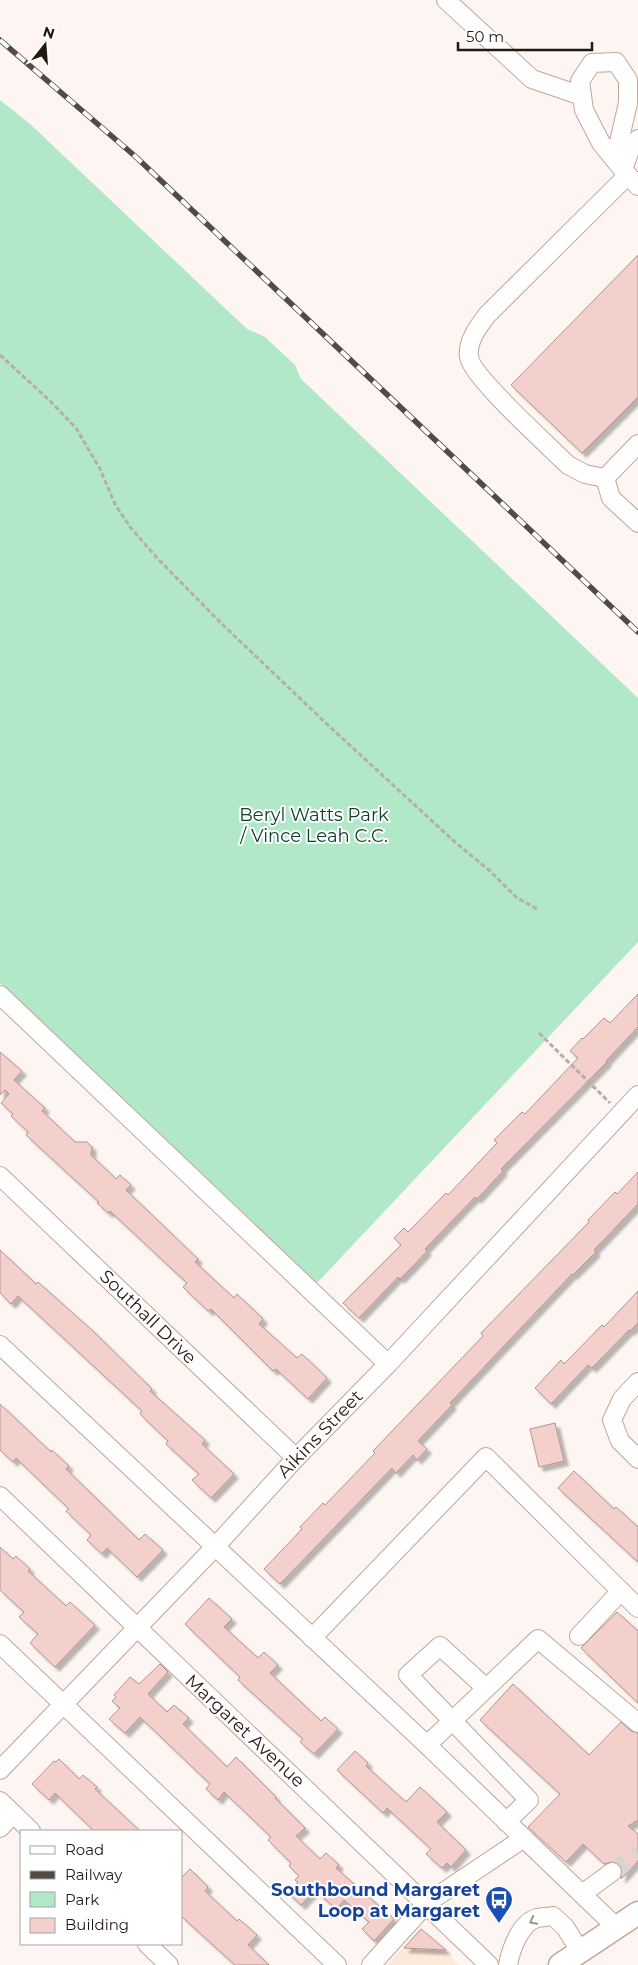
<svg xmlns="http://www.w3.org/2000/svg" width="638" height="1965" font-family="Montserrat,sans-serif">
<defs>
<filter id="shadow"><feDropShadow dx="4.5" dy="4.5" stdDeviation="1" flood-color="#0004"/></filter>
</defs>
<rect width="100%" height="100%" fill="#fcf5f2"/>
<polygon fill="#fce9d9" points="421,1928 459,1965 387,1965"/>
<polygon fill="#b1e8c7" points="0,100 30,124 247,329 265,337 295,365 301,379 638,698 638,942 317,1283 0,983"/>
<g fill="#f4d0cc" stroke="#b5938f" filter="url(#shadow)">
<polygon points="638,255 638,397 582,453 511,385"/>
<polygon points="638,994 638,1027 606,1061 607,1062 595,1074 501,1169 503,1171 477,1199 475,1197 425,1249 427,1251 414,1265 400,1279 398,1277 359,1318 343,1303 401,1245 394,1238 404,1228 408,1232 446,1193 448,1195 497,1143 494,1140 522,1112 525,1114 578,1058 570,1051 582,1038 583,1039 604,1018 610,1023"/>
<polygon points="0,1052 22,1071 14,1080 45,1108 42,1111 75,1142 87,1142 92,1147 91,1155 116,1179 120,1175 131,1185 126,1190 198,1259 195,1262 234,1298 237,1294 263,1319 259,1324 297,1358 302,1354 327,1378 308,1399 276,1369 273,1371 211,1309 208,1311 183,1287 187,1283 110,1211 108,1213 97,1203 99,1202 26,1135 28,1132 11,1116 13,1114 1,1103 9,1094 5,1090 0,1095"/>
<polygon points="638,1172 638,1204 594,1250 596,1252 573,1275 572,1274 450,1403 452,1405 418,1441 427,1449 417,1460 413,1455 396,1473 392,1468 280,1584 264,1569 302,1529 300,1527 323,1503 325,1505 375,1453 373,1451 483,1336 481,1333 589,1222 588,1220 615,1192 617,1194"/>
<polygon points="0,1250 36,1284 38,1282 94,1332 152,1389 150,1391 205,1440 202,1444 234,1474 211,1498 192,1480 199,1474 166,1444 168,1441 140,1414 142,1411 18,1296 11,1304 0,1293"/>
<polygon points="638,1291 638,1323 630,1331 629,1330 592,1368 588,1365 551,1404 535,1388 561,1360 564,1364 602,1325 604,1327"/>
<polygon points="0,1404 51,1452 52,1450 69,1466 66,1469 139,1540 145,1534 163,1550 137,1577 107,1548 102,1554 87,1540 91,1535 66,1511 69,1509 16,1458 13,1462 0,1450"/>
<polygon points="555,1423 564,1461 539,1467 530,1429"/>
<polygon points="574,1471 614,1509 616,1507 638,1527 638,1562 558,1488"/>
<polygon points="0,1547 13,1559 16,1556 30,1569 28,1571 66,1606 70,1602 95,1625 55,1667 30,1643 38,1634 19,1617 24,1612 0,1590"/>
<polygon points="209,1598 232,1619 224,1627 258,1658 264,1652 278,1665 270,1673 321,1721 325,1717 338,1729 314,1754 300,1742 303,1739 238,1680 240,1677 185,1624"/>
<polygon points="617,1612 638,1631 638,1703 581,1648"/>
<polygon points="160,1664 168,1672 148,1694 167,1712 174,1705 189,1718 183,1724 227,1767 236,1757 276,1797 275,1798 305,1828 296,1836 320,1859 326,1853 339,1865 336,1868 394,1919 374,1941 362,1929 369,1922 344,1900 336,1909 315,1890 301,1905 288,1893 298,1882 295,1880 299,1876 289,1866 291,1863 268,1840 271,1837 224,1792 218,1800 206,1789 210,1784 140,1717 125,1733 109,1719 120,1708 112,1701 116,1697 114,1695 130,1677 139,1684"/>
<polygon points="513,1684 589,1755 621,1722 631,1731 638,1733 638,1820 628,1826 638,1834 638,1861 621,1879 622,1870 617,1863 610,1862 604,1864 583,1844 566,1862 528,1827 560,1794 480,1720"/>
<polygon points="355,1751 368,1763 366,1766 406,1802 420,1787 447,1812 437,1822 466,1850 451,1867 447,1863 442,1868 426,1854 431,1849 387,1808 383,1813 337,1770"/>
<polygon points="59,1759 79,1779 83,1775 97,1787 95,1789 140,1831 94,1831 55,1793 49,1800 32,1784 54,1761 56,1762"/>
<polygon points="190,1869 208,1887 205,1891 237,1921 239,1919 257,1935 248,1945 269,1965 235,1965 181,1916 181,1878"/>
<polygon points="421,1929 446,1950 404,1948"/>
</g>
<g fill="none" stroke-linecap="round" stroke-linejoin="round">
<polyline stroke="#dcd4d1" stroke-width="18" stroke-dasharray="18 9" stroke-linecap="butt" points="612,1872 638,1852"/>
<defs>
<g id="minor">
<polyline points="446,0 532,79 582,96"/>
<polygon points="616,62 628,80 628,103 619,142 623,170 601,143 584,110 580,81 592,63"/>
<polyline points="638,139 631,147 623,170 638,186"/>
<polyline points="638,444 605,478 611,498 638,523"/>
<path d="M605 478 585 474 568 465C550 447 471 376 469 357 467 341 478 327 487 315L628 175"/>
<polyline points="0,995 388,1364"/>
<polyline points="0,1176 296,1458"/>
<polyline points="0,1345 427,1745 616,1927"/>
<polyline points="638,1382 622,1399 612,1420 620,1441 638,1459"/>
<polyline points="0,1496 489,1965"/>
<polyline points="579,1636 621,1591"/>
<polyline points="312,1638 486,1457 638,1608"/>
<polyline points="0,1644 337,1965"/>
<polyline points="486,1688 440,1646 408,1675 529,1800 506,1822"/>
<polyline points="427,1745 538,1639 638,1723"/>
<polyline points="0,1770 215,1547 296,1458 388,1364 638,1095"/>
<polyline points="0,1801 31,1831"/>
<polyline points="0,1828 13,1814"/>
<polyline points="582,1894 612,1872"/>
<polyline points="147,1944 169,1965"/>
<polyline points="371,1965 427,1903 524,1838"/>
<path d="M508 1965C511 1949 520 1923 537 1918 542 1917 548 1917 553 1916L565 1927 580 1951"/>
</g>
<polyline id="major" points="560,1965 638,1913"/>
</defs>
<use href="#minor" stroke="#c3a597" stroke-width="20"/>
<use href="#major" stroke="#c3a597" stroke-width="25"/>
<g stroke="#b7aeab" stroke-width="3" stroke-dasharray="5 2.5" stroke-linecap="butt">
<polyline points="0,355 50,401 76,428 100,469 115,504 130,527 158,559 222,624 329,726 456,843 490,871 516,897 537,909"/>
<polyline points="539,1033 610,1103"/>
</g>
<use href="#minor" stroke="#fff" stroke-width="18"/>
<use href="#major" stroke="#fff" stroke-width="22"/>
<defs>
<polyline id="rail" points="0,40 136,157 638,632"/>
</defs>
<use href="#rail" stroke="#544944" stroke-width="5.5"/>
<use href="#rail" stroke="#fff" stroke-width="4" stroke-dasharray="11" stroke-linecap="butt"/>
</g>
<defs><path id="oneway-chevron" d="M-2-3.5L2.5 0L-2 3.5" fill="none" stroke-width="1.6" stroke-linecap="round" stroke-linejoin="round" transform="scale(1.25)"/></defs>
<use stroke="#9c9795" href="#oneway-chevron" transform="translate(533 1921) rotate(153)"/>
<defs>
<symbol id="bus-pin" viewBox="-11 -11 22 30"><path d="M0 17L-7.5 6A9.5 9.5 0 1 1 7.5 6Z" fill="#1a4fb4" stroke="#fff"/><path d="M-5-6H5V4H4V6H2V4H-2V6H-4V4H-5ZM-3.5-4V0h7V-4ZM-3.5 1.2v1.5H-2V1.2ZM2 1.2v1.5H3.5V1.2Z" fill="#fff"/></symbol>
</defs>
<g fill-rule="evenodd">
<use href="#bus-pin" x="483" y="1884" width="32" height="43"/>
</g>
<g text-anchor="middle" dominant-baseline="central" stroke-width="4" stroke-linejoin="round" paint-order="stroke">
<g font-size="18" fill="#0c4329" stroke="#fff">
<text x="314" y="815">Beryl Watts Park<tspan x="314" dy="21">/ Vince Leah C.C.</tspan></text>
</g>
<g font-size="18" fill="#241813" stroke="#fff">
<text transform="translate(148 1317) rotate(44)">Southall Drive</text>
<text transform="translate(320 1434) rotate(-46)">Aikins Street</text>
<text transform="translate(245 1731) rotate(43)">Margaret Avenue</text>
</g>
<g font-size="18" font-weight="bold" fill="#164399" stroke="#fff" text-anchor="end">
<text x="480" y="1890">Southbound Margaret<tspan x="480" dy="21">Loop at Margaret</tspan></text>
</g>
</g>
<rect x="20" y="1830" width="162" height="115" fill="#ffffff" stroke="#a7a3a1"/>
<rect x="30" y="1846" width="25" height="8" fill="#ffffff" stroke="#a7a3a1"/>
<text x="65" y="1855" font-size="15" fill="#241813">Road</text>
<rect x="30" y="1871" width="25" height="8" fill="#544944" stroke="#a7a3a1"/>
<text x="65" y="1880" font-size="15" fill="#241813">Railway</text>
<rect x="30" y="1892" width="25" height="15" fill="#b1e8c7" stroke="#a7a3a1"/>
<text x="65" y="1905" font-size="15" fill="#241813">Park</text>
<rect x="30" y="1918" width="25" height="15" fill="#f4d0cc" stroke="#a7a3a1"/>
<text x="65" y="1930" font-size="15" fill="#241813">Building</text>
<g transform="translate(45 45) rotate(17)" stroke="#ffffff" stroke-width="4" paint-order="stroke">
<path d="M0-4L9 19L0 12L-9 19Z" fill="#241813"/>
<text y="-8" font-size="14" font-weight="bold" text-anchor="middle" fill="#241813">N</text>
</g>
<path d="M458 42v8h134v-8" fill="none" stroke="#241813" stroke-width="2.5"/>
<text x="466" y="42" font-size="15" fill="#241813" stroke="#ffffff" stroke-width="4" paint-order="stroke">50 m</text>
</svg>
